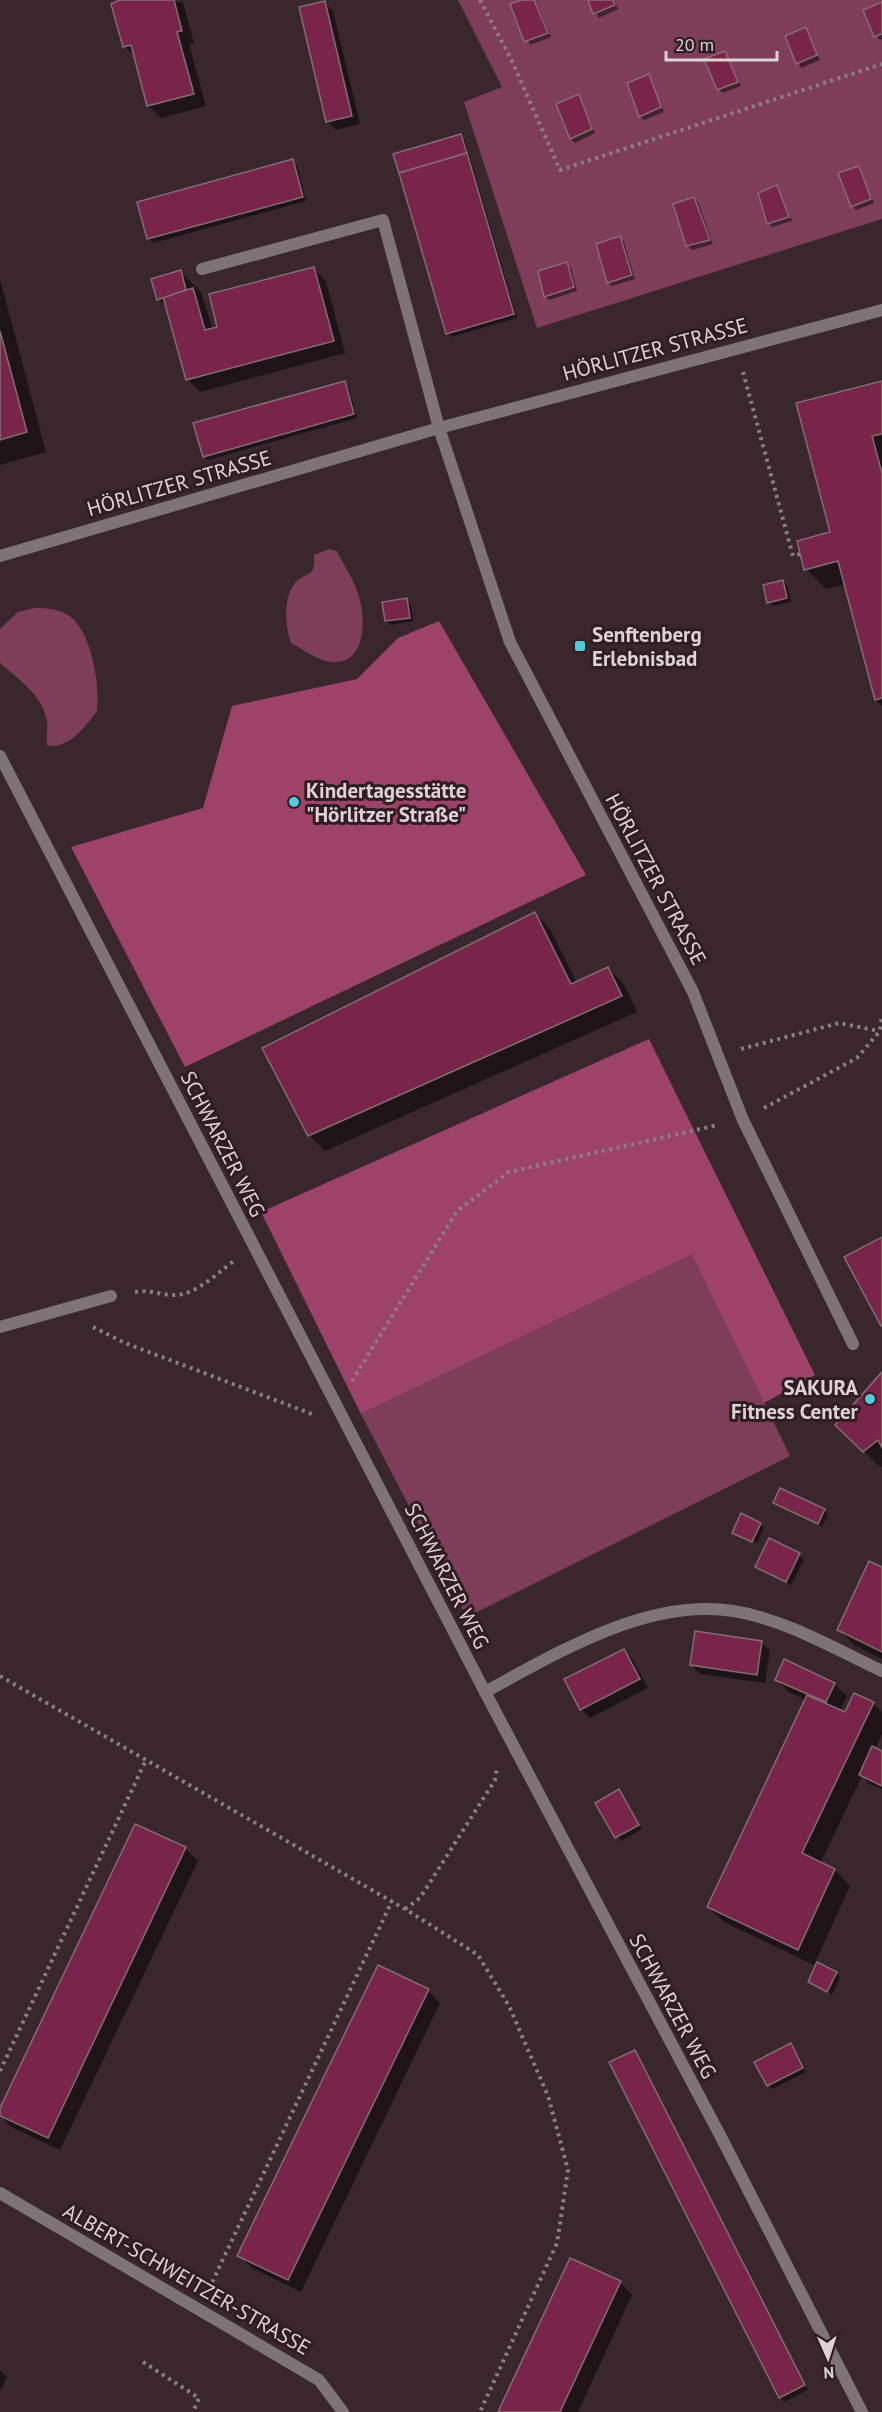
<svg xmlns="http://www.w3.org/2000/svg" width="882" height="2412" font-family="'PT Sans',sans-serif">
<rect width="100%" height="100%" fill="#39272d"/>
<g fill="#7f3e57">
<polygon points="458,0 882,0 882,219 537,328 464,102 502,87"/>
<path d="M329 549 337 551C344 566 355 581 359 597 366 619 366 665 332 662 318 661 303 649 291 643 285 626 283 597 295 583 307 570 316 579 314 555Z"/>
<path d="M35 608C48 608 60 609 71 617 92 634 100 686 97 711 86 726 67 751 47 745 46 737 48 730 47 721 42 694 18 679 0 663V629L18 612Z"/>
<polygon points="692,1253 790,1456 467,1617 361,1414"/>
</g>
<g fill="#9c4367">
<polygon points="439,621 586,875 185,1067 71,847 203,808 232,706 357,679 398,638"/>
<polygon points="649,1039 815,1375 764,1403 692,1254 361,1414 261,1212"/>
</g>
<g fill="#0007">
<polygon points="120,0 183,2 194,43 189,44 206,106 161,118 149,106 136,57 124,46"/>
<polygon points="525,0 536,2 551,37 530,45 512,5"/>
<polygon points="589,0 614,0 618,9 599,18"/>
<polygon points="324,2 333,11 360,124 336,130 327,121"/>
<polygon points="882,3 882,39 880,40 876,36"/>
<polygon points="805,29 820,60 801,68 787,37"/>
<polygon points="725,53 741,86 723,93 718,89"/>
<polygon points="648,76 664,112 644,120 640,116"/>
<polygon points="578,96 595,133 575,143 571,139"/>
<polygon points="461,136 465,140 517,318 451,337 447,333"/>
<polygon points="293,161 297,165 306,201 153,243 149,239 139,203"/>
<polygon points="858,168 874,203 856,210 852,206"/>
<polygon points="776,187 792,221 772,227 768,223"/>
<polygon points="694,198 698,202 713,244 692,250 688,246 675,205"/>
<polygon points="620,238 624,242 635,279 612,286 608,282"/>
<polygon points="567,264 571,268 577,291 549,300 545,296"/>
<polygon points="313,268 326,281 345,353 200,392 187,379 168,309 158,299 181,272 201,292 213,330"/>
<polygon points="0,279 46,452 0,465"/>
<polygon points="344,382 348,386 357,418 208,460 204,456"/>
<polygon points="882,383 882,706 876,700 846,584 826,589 806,569 832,533"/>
<polygon points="782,581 787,585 791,602 773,606 769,602"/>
<polygon points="406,600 411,604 413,621 390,625 386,621"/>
<polygon points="535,914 550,929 577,983 608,968 624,984 637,1012 325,1151 309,1135"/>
<polygon points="882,1375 882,1466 880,1467 837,1425"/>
<polygon points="775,1502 824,1510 828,1514 822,1527"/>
<polygon points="760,1524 764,1528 757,1543 734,1532"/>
<polygon points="770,1540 804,1559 791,1585 757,1566"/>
<polygon points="882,1569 882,1659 855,1646 839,1630"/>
<polygon points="761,1642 770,1651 765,1683 700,1674 692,1665"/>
<polygon points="624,1651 633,1660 648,1688 590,1718 581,1709"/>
<polygon points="777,1680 834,1684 847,1696 840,1711 846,1714 873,1703 882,1712 882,1734 875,1749 882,1752 882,1789 869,1784 862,1776 820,1864 835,1870 850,1886 814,1965 724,1922 708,1907 806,1700 789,1692"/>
<polygon points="618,1791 642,1829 621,1841 597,1804"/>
<polygon points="185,1848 198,1861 60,2150 11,2127 0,2115 0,2111"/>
<polygon points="836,1973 840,1977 832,1995 810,1982"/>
<polygon points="428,1990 440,2003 301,2292 252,2268 239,2255"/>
<polygon points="790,2045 806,2072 772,2089 768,2085"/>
<polygon points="635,2052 808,2390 784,2402 611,2063"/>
<polygon points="620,2282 632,2295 578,2412 500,2412"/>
<polygon points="0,2370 7,2377 0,2391"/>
</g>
<g fill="#792449" stroke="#826d73" stroke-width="1.5">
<polygon points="119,0 174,0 182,31 177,32 194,94 147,106 131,45 123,47 111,4"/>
<polygon points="521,0 534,0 548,33 524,42 510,4"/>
<polygon points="588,0 613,0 615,5 593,14"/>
<polygon points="325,1 352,116 326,122 299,7"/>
<polygon points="882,2 882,34 874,37 863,10"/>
<polygon points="806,27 817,55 796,64 785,36"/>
<polygon points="725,51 738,82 717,90 704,59"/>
<polygon points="649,74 661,107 639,117 627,83"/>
<polygon points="579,94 592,129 570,139 556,104"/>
<polygon points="461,134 467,153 399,173 393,154"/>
<polygon points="467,153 514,314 446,334 399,173"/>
<polygon points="293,159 303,197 147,239 137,202"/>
<polygon points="859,166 871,199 851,207 838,173"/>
<polygon points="777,185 789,217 767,224 758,193"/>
<polygon points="694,197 710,240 686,246 673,204"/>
<polygon points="620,236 632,275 607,283 596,244"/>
<polygon points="567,262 574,287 544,297 538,271"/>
<polygon points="314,267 334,341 186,380 163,297 193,288 205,330 217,327 209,294"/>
<polygon points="181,270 186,290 157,300 151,279"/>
<polygon points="0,331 27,432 0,440"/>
<polygon points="345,381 354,414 203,457 193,423"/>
<polygon points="882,381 882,434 872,436 882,473 882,698 875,700 838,561 804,570 797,541 830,532 796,403"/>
<polygon points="783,580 787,598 767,603 763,585"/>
<polygon points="407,598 410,618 385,621 382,602"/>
<polygon points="535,912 571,984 608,967 622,996 308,1136 262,1048"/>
<polygon points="882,1237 882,1325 881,1326 844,1257"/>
<polygon points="882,1372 882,1448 878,1440 863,1452 835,1425"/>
<polygon points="780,1488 825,1509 818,1524 773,1503"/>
<polygon points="741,1513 761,1523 752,1542 732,1533"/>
<polygon points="769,1538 800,1553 786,1582 755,1567"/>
<polygon points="869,1561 882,1567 882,1652 837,1630"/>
<polygon points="695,1631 762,1641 757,1675 690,1665"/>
<polygon points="624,1649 640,1679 580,1710 564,1679"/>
<polygon points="784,1659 835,1683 826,1702 775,1680"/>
<polygon points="854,1693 874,1702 802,1853 835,1869 798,1950 707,1907 807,1695 845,1712"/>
<polygon points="872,1746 882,1751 882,1786 859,1775"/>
<polygon points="619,1789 639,1825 615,1838 595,1803"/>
<polygon points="135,1824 186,1847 48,2138 0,2116 0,2108"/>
<polygon points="817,1962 837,1972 827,1992 808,1982"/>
<polygon points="378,1965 429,1989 288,2280 237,2256"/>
<polygon points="791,2043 803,2068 767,2086 754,2062"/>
<polygon points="635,2050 805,2385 779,2398 609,2062"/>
<polygon points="570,2258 621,2281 560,2412 498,2412"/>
</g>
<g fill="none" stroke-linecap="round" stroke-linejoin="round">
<g stroke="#8d7e83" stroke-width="4" stroke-dasharray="3 4.5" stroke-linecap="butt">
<polyline points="480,0 512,61 560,170 882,64"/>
<polyline points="743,372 793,556 800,554"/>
<polyline points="741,1049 839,1023 879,1031"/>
<polyline points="764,1108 857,1058 880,1031 882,1015"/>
<path d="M135 1292C149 1289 163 1296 177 1295 196 1294 219 1272 234 1261"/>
<polyline points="93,1327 125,1343 312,1414"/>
<polyline points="352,1381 457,1211 509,1172 718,1125"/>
<polyline points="0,1676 405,1909 478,1955 509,2006 548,2096 568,2170 557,2243 480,2412"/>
<polyline points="405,1909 420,1898 495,1780 497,1768"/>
<polyline points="0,2071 146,1760"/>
<polyline points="209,2289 392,1901"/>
<polyline points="143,2362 199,2398 193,2412"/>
</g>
<g stroke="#7e7477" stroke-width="12">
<polyline points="202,269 383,220 439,428 510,642 693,992 743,1120 853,1344"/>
<path d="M485 1692C559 1652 647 1598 733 1611 785 1619 835 1649 882 1671"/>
</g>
<g stroke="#7e7477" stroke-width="12">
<polyline points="0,556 439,428 882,310"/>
<polyline points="0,756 485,1692 721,2137 862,2412"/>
<polyline points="0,1327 111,1296"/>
<polyline points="0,2193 319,2380 343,2412"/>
</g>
</g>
<g fill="#53cbda" stroke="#2f1d23" stroke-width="2">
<rect x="574" y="640" width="12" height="12" rx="3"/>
<circle cx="294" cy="802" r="6"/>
<circle cx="870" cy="1399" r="6"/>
</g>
<g text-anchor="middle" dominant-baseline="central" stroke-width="6" stroke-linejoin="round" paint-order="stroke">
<g font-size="21" fill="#dfd2d6" stroke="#2f1d23">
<text transform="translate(655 349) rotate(-15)">HÖRLITZER STRASSE</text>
<text transform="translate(179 483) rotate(-16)">HÖRLITZER STRASSE</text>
<text transform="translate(656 879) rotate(62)">HÖRLITZER STRASSE</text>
<text transform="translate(223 1144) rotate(63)">SCHWARZER WEG</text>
<text transform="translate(447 1576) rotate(63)">SCHWARZER WEG</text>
<text transform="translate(673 2006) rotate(62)">SCHWARZER WEG</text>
<text transform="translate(187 2279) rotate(30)">ALBERT-SCHWEITZER-STRASSE</text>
</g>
<g font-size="21" font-weight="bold" fill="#dfd2d6" stroke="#2f1d23" text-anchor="start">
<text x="592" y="634">Senftenberg<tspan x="592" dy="24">Erlebnisbad</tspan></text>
<text x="306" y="790">Kindertagesstätte<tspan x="306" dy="24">"Hörlitzer Straße"</tspan></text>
<text x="858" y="1387" text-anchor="end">SAKURA<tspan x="858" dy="24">Fitness Center</tspan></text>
</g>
</g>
<g transform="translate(828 2358) rotate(177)" stroke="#2f1d23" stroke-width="4.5" paint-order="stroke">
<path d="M0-4.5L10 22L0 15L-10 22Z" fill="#dfd2d6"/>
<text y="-9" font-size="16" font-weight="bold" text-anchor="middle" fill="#dfd2d6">N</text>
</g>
<path d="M666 51v9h111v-9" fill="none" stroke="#dfd2d6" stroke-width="3"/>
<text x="675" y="51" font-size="18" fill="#dfd2d6" stroke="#2f1d23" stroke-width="4.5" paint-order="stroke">20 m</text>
</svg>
